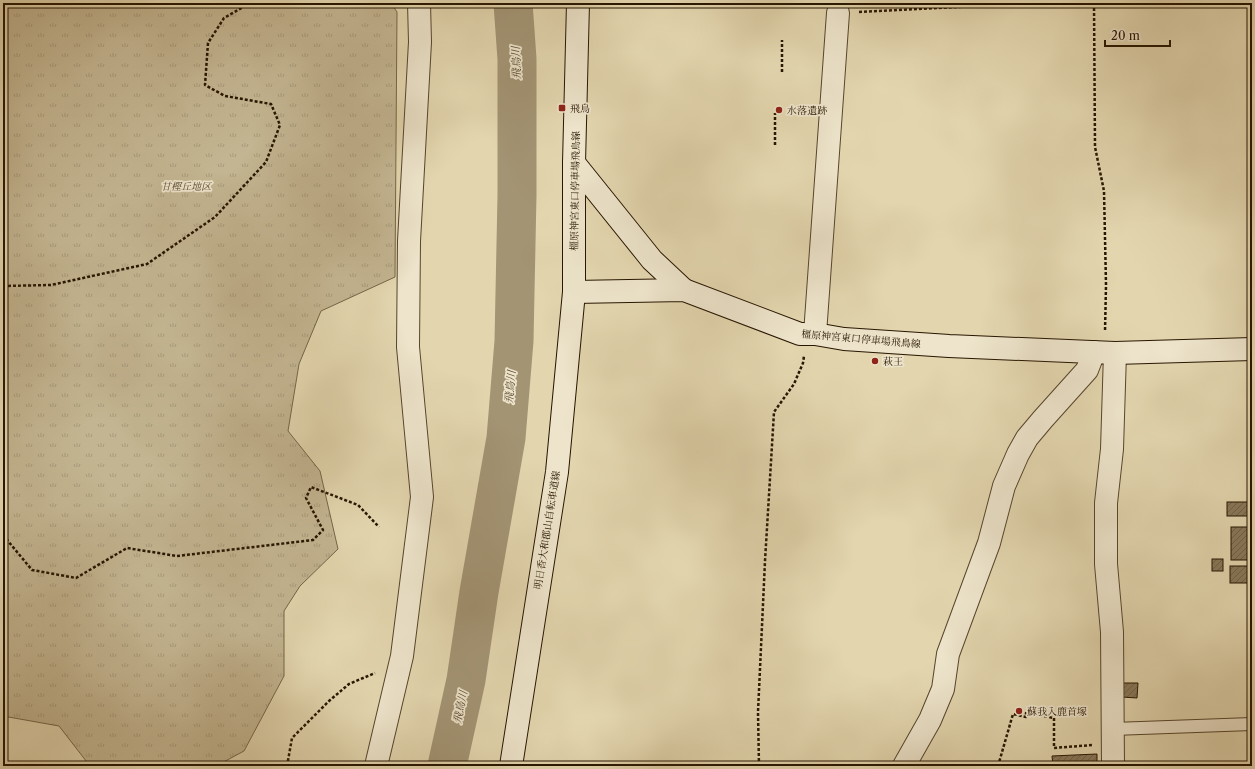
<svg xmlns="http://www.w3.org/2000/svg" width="1255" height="769" font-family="'Libre Caslon Text','Noto Serif JP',serif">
<defs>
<pattern id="park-tufts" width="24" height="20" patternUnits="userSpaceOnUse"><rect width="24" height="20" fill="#c3b591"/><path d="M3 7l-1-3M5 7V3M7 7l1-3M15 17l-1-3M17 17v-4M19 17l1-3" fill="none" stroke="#a89b7b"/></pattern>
<pattern id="building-hatch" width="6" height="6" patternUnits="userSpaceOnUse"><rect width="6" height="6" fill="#89795b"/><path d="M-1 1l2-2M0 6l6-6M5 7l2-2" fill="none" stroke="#706249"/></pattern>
</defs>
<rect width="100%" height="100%" fill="#e3d6af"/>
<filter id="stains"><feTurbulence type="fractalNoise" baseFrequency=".005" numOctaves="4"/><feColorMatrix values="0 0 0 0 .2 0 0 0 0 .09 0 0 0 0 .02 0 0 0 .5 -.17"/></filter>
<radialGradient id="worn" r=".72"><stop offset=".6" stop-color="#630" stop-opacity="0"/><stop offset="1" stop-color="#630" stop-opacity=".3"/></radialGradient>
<polygon fill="url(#park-tufts)" stroke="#756548" points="3,3 391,3 397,12 395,277 321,311 299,364 288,431 320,471 338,549 300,586 284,611 284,676 244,751 216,766 90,766 59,726 3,716"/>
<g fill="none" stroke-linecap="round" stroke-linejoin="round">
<polyline stroke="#a39474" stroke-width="39" points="447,766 466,680 479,592 506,438 514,341 517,195 517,59 513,3"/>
</g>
<g fill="url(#building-hatch)" stroke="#271500">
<rect x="1227" y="502" width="25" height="14"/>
<rect x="1231" y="527" width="21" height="33"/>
<rect x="1212" y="559" width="11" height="12"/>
<rect x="1230" y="566" width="22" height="17"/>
<polygon points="1122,683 1138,683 1137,698 1122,697"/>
<polygon points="1097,754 1097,766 1053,766 1052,756"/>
</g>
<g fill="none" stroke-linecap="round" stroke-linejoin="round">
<defs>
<polyline id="lane" points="1113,729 1252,724"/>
<g id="street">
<polyline points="815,334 838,13"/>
<polyline points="376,766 402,656 422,497 408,347 409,241 420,42 419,3"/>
<polyline points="904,766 930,720 943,689 948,654 989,543 1004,486 1018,454 1027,438 1043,419 1087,370 1094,352"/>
<polyline points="1113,766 1112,632 1106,564 1106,503 1112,449 1115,353"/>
</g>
<g id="secondary">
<polyline points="574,163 652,260 684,290"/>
<polyline points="574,292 684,290 800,334 815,334 844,339 949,346 1115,353 1252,349"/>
<polyline points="511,766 557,472 574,292 574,163 578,3"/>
</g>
</defs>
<use href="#lane" stroke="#56452c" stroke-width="14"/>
<use href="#street" stroke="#56452c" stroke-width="24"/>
<use href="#secondary" stroke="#271500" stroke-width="24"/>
<g stroke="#271500" stroke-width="2.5" stroke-dasharray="3 2" stroke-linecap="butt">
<polyline points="1094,3 1095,147 1104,191 1106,285 1105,332"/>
<polyline points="859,12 977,6 1004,3"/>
<polyline points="782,72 782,40"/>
<polyline points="775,145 775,113"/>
<polyline points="3,286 51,285 147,264 215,217 266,162 280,125 271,104 225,96 205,85 208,43 224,18 250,3"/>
<polyline points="3,535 32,570 76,578 127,548 177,556 313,540 323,530 306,498 311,487 358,505 379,527"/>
<polyline points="287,766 292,738 329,701 349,684 375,673"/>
<polyline points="759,766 758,712 765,561 774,412 794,384 803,363 804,356"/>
<polyline points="998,766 1013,714 1026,717 1026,713 1054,718 1054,748 1092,745"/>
</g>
<use href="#lane" stroke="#ede4cb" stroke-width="12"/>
<use href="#street" stroke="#ede4cb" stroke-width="22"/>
<use href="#secondary" stroke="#ede4cb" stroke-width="22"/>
</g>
<g fill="#8f2418" stroke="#ede4cb" stroke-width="1.5">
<rect x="558" y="104" width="8" height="8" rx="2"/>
<circle cx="779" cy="110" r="4"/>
<circle cx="875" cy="361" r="4"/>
<circle cx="1019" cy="711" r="4"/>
</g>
<g text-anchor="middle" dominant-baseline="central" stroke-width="3.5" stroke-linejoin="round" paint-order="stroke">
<g font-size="10" fill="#271500" stroke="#ede4cb" text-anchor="start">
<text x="570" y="108">飛鳥</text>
<text x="787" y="110">水落遺跡</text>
<text x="883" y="361">萩王</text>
<text x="1027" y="711">蘇我入鹿首塚</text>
</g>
<g font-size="10" font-style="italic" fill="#56452c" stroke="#ede4cb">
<text x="186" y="186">甘樫丘地区</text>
</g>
<g font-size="10" fill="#271500" stroke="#ede4cb">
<text transform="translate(575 191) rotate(-89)">橿原神宮東口停車場飛鳥線</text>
<text transform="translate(861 339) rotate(5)">橿原神宮東口停車場飛鳥線</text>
<text transform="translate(547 530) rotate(-81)">明日香大和郡山自転車道線</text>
</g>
<g font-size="11" font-style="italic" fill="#59482e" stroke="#ede4cb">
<text transform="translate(516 63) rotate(-92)">飛鳥川</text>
<text transform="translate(510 387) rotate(-85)">飛鳥川</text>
<text transform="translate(460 707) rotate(-78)">飛鳥川</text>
</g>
</g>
<rect width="1255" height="769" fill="none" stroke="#e3d6af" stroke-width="16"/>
<rect x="4" y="4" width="1247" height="761" fill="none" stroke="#271500" stroke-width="2"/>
<rect x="8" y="8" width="1239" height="753" fill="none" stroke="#271500"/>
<path d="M1105 40v6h65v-6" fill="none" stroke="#271500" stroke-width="2"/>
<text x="1111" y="40" font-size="12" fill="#271500" stroke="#ede4cb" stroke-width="3" paint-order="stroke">20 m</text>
<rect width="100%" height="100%" filter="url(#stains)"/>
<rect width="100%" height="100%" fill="url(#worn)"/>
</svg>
